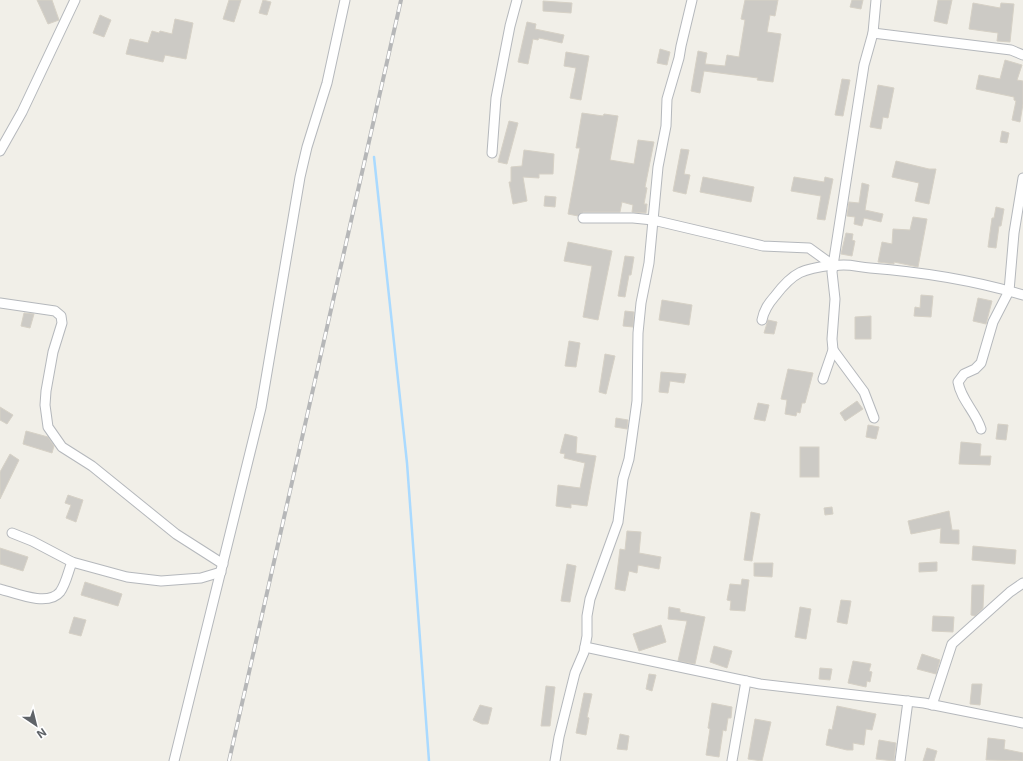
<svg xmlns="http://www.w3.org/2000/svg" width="1023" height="761" font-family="Inter,sans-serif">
<rect width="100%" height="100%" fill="#f1efe8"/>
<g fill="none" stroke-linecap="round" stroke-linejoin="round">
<polyline stroke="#aadaff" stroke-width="2.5" points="374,157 407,463 429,761"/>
</g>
<g fill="#cccac5" stroke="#d6d1c6">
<polygon points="37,0 52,0 59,20 48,24"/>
<polygon points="229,0 241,0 234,22 223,19"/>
<polygon points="263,0 271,2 267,15 259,13"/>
<polygon points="745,0 778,0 775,16 770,15 767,32 781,34 773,82 757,80 758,78 704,71 700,93 691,91 698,51 707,53 705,64 725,66 727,55 739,57 745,20 741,19"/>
<polygon points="852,0 863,0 861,9 850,7"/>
<polygon points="938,0 952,0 947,24 934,21"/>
<polygon points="543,1 572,3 571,13 543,11"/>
<polygon points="973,3 1000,8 1001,3 1014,4 1010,42 997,41 998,33 969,29"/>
<polygon points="100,15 111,20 104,37 93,33"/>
<polygon points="175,19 193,23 186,59 165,55 163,62 126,54 130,39 148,43 152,31 159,33 160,31 172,34"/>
<polygon points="527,22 536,24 535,29 564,35 562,43 539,38 538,40 533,39 528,64 518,62"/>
<polygon points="660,49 670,52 667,65 657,63"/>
<polygon points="566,52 589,56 581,100 570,98 576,68 564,66"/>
<polygon points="1005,60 1022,65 1017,80 1023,81 1023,104 1020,122 1012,120 1016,101 1014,100 1014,97 976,89 979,75 1000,79"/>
<polygon points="842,79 850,80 843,116 835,115"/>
<polygon points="878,85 894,88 888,118 883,117 881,129 870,127"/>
<polygon points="582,113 603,116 604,114 618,116 610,160 634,164 638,140 654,142 645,187 647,188 644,204 647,204 646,213 632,212 633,205 622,202 620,212 583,212 578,216 568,214 580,148 576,148"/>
<polygon points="509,121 518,123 507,164 498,162"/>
<polygon points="1002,131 1009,133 1007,143 1000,142"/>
<polygon points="681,149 689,150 684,174 690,175 686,194 673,191"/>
<polygon points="524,150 554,154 553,174 539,174 539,178 523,177 527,201 513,204 509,182 511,182 511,167 522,166"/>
<polygon points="896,161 929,169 936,169 929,204 915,201 919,183 892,177"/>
<polygon points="703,177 754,187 751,202 700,192"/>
<polygon points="794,177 824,182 825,177 833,179 825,220 817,219 821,196 791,191"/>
<polygon points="862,183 869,185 865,210 883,214 881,222 864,218 862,226 854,224 855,217 847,216 849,202 859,203"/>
<polygon points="545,196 556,197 555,207 544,206"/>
<polygon points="996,207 1004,209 1001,226 999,226 996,248 988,247 992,218 994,218"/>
<polygon points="913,217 927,219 918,267 894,262 894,264 878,262 882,242 892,244 893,229 910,230"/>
<polygon points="846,233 853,234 852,240 855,241 852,256 841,254"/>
<polygon points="568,242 612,251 598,320 583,317 592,266 564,261"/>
<polygon points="625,256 634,257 631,275 629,275 625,297 618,296"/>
<polygon points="921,295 933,296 931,317 914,316 915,307 920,308"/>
<polygon points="978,298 992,301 986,324 973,321"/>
<polygon points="662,300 692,305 689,325 659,320"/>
<polygon points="625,311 634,312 633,327 623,326"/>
<polygon points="24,313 34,314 30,328 21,326"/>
<polygon points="871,316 871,339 855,339 855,317"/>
<polygon points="768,320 777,322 774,334 764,333"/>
<polygon points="569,341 580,343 576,367 565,366"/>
<polygon points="605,354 615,356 606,394 599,392"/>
<polygon points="788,369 813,373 805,403 802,403 800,413 797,412 796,416 785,414 787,400 781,399"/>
<polygon points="661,372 686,374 684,383 670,381 668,393 659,392"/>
<polygon points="857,401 863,409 845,421 840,413"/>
<polygon points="758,403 769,405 765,421 754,419"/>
<polygon points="0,407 13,415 7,424 0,420"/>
<polygon points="616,418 628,420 627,429 615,427"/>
<polygon points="998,424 1008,425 1006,440 996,439"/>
<polygon points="868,425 879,427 876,439 866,437"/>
<polygon points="26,431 48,437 54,446 52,453 23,444"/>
<polygon points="565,434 577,437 576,453 596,456 587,506 571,504 571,508 556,506 558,485 580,488 585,463 564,458 565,454 560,453"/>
<polygon points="961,442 981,444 980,456 991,456 990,465 959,464"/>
<rect x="800" y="447" width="19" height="30"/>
<polygon points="10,454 19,460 0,499 0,472"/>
<polygon points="68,495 83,500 76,522 66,518 71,505 65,503"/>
<polygon points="832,507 833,514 825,515 824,508"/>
<polygon points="949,511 952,530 959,530 959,544 940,543 941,528 911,534 908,521"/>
<polygon points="751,512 760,514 752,561 744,560"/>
<polygon points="627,531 641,532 639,553 661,557 659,569 638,565 637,573 629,571 625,591 615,589 620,549 625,550"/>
<polygon points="973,546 1016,550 1015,564 972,560"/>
<polygon points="0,548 28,557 23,571 0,564"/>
<polygon points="937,562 937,571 919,572 919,563"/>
<polygon points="754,563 773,563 772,577 754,576"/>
<polygon points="567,564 576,566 570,602 561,601"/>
<polygon points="742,579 749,580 745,611 730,610 731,601 727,600 730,584 741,585"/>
<polygon points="85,582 122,594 118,606 81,595"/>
<polygon points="972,585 984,585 983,608 975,616 971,615"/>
<polygon points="841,600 851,601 847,624 837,622"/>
<polygon points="669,607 680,609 680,612 705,617 695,664 678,661 687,621 668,619"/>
<polygon points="800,607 811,609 806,639 795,637"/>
<polygon points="933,616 954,617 953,632 932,631"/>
<polygon points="74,617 86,620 81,636 69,633"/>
<polygon points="661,625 666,642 639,651 633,634"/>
<polygon points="714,646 732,651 727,668 710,662"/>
<polygon points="922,654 940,660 936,674 917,669"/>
<polygon points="853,661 871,664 869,671 872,672 870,682 867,681 866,687 848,683"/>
<polygon points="820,668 832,669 830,680 819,679"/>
<polygon points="649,674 656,675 652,691 646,689"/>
<polygon points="972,684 982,684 980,705 970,704"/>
<polygon points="546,686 555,687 550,726 541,726"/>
<polygon points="584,693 592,694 587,717 589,718 586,735 576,733"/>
<polygon points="712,703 732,707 731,718 728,718 726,731 723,730 719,757 706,755 710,729 708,728"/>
<polygon points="480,705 492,708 488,724 482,724 473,720"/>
<polygon points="837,706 876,714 872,730 866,729 864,745 853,743 853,750 847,750 826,745 829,729 832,730"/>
<polygon points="755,719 771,722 762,761 748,759"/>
<polygon points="620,734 629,736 627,750 617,749"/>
<polygon points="988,738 1005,740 1004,749 1023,753 1023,761 986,760"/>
<polygon points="879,740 896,743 894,761 876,759"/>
<polygon points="927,748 937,751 934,761 923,761"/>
</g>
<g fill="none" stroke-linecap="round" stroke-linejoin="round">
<defs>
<g id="street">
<polyline points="873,33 1011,50 1023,55"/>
<polyline points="0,151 22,112 75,0"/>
<polyline points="492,153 496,98 510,26 517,0"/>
<path d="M583 218H633L653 220 763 246 809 248 834 266C848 263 856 267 870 268 922 272 973 280 1023 295"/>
<polyline points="0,303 55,311 61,316 62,323 53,352 46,391 45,405 48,427 62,447 92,466 176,534 223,564"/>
<path d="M762 320C764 310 768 304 775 296 794 271 803 269 833 265"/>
<polyline points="833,350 864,392 874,418"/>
<polyline points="823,379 833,350 832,339 835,299 832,272 864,65 873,33 876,0"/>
<path d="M981 429C976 412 961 400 958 382L964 374 975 369 981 363 993 322 1009 291 1014 233 1023 178"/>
<polyline points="12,533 32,541 72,562 127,577 161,581 201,578 221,572"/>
<path d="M0 589C15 593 48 607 60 592 66 584 68 572 72 562"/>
<polyline points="585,647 760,684 924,703 1023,723"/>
<polyline points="932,705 952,644 1010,592 1023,583"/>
<polyline points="174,761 261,408 300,177 307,147 327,83 345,0"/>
<polyline points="555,761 559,737 575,673 584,652 587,636 587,616 590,599 618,522 623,479 629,459 637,401 638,333 641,303 649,263 658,167 666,126 667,99 679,58 681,46 692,0"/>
<polyline points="732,761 746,681"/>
<polyline points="900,761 908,701"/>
</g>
</defs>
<use href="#street" stroke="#b5b8bc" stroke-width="11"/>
<use href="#street" stroke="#fff" stroke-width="9"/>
<defs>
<polyline id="rail" points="229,761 401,0"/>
</defs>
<use href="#rail" stroke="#b6b7b8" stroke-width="4"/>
<use href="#rail" stroke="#fff" stroke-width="2.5" stroke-dasharray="8" stroke-linecap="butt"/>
</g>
<g transform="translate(36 725) rotate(145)" stroke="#ffffff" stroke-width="3" paint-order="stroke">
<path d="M0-3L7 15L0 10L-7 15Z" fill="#5f6368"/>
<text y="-6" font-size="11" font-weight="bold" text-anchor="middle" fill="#5f6368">N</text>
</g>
</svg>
